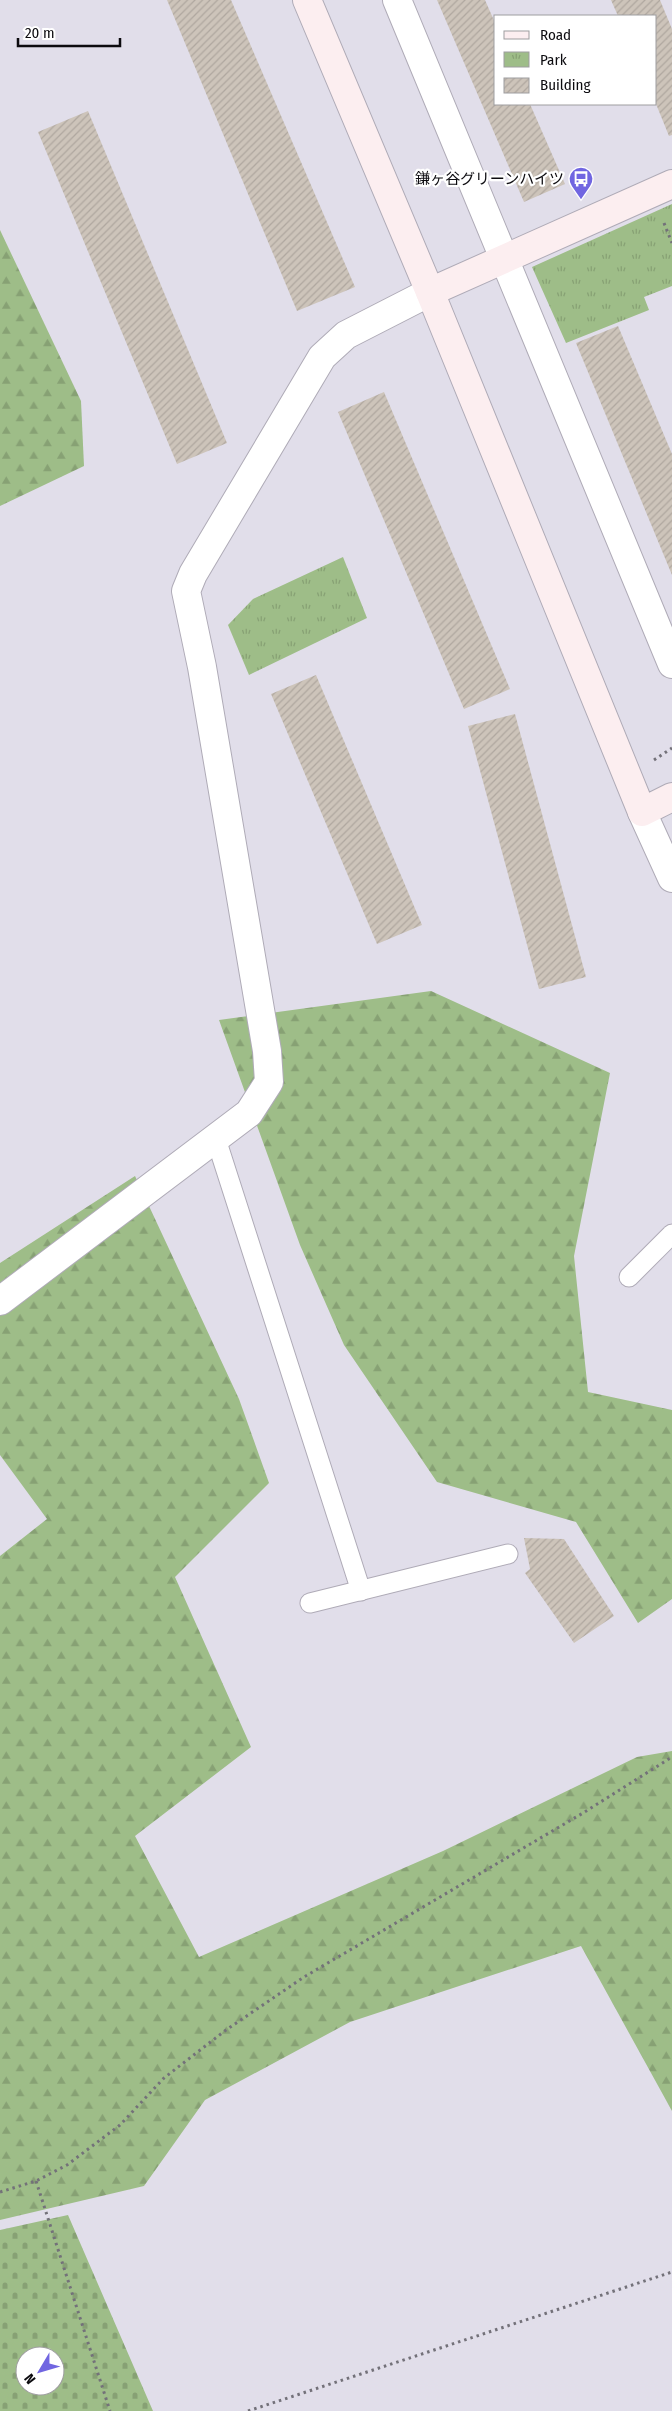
<svg xmlns="http://www.w3.org/2000/svg" width="672" height="2411" font-family="'Fira Sans Condensed','Noto Sans JP',sans-serif">
<defs>
<pattern id="forest-firs" width="22" height="20" patternUnits="userSpaceOnUse" patternTransform="scale(1.25)"><rect width="22" height="20" fill="#9ebd88"/><path d="M5 1l3.5 6h-7zM16 11l3.5 6h-7z" fill="#87a174"/></pattern>
<pattern id="cemetery-stones" width="16" height="16" patternUnits="userSpaceOnUse" patternTransform="scale(1.25)"><rect width="16" height="16" fill="#9ebd88"/><path d="M2 7V4a2 2 0 0 1 4 0v3zM10 15v-3a2 2 0 0 1 4 0v3z" fill="#87a174"/></pattern>
<pattern id="park-tufts" width="24" height="20" patternUnits="userSpaceOnUse" patternTransform="scale(1.25)"><rect width="24" height="20" fill="#9ebd88"/><path d="M3 7l-1-3M5 7V3M7 7l1-3M15 17l-1-3M17 17v-4M19 17l1-3" fill="none" stroke="#87a174"/></pattern>
<pattern id="building-hatch" width="6" height="6" patternUnits="userSpaceOnUse" patternTransform="scale(1.25)"><rect width="6" height="6" fill="#cdc4ba"/><path d="M-1 1l2-2M0 6l6-6M5 7l2-2" fill="none" stroke="#afa79f"/></pattern>
</defs>
<rect width="100%" height="100%" fill="#e1deea"/>
<g fill="url(#forest-firs)">
<polygon points="0,230 81,401 84,466 0,506"/>
<polygon points="431,991 610,1073 574,1256 588,1392 672,1410 672,1599 638,1623 576,1522 437,1482 344,1345 300,1245 219,1020"/>
<polygon points="135,1176 239,1399 269,1483 175,1577 251,1747 135,1836 199,1957 443,1851 637,1757 672,1751 672,2111 581,1946 350,2022 205,2100 144,2186 0,2220 0,1556 47,1519 0,1455 0,1263"/>
</g>
<path fill="url(#cemetery-stones)" fill-rule="evenodd" d="M68 2215 153 2411H0V2230ZM25 2356H55V2386H25Z"/>
<g fill="url(#park-tufts)">
<polygon points="672,204 672,286 644,297 649,310 566,343 532,267"/>
<polygon points="343,557 367,618 249,675 228,625 253,599"/>
</g>
<g fill="url(#building-hatch)">
<polygon points="167,0 231,0 355,287 297,311"/>
<polygon points="437,0 485,0 496,25 496,104 530,104 565,184 524,202"/>
<polygon points="611,0 660,0 672,29 672,135 669,136 656,104 656,16 618,16"/>
<polygon points="88,111 227,443 177,464 38,132"/>
<polygon points="618,326 672,454 672,575 576,343"/>
<polygon points="384,392 510,689 464,709 338,412"/>
<polygon points="316,675 422,925 377,944 271,694"/>
<polygon points="515,714 586,977 539,989 468,726"/>
<polygon points="524,1538 564,1539 614,1616 574,1643 525,1573 530,1569"/>
</g>
<g fill="none" stroke-linecap="round" stroke-linejoin="round">
<defs>
<g id="lane">
<polyline points="216,1139 361,1591"/>
<polyline points="629,1277 672,1234"/>
<polyline points="310,1603 508,1554"/>
</g>
<g id="street">
<polyline points="397,0 672,664"/>
<polyline points="642,812 672,878"/>
<polyline points="0,1301 249,1113 269,1082 267,1051 202,667 186,591 193,574 322,357 346,335 430,292"/>
</g>
<g id="secondary">
<polyline points="307,0 430,292 642,812 672,797"/>
<polyline points="430,292 672,184"/>
</g>
</defs>
<use href="#lane" stroke="#afabb7" stroke-width="21"/>
<use href="#street" stroke="#afabb7" stroke-width="30"/>
<use href="#secondary" stroke="#afabb7" stroke-width="30"/>
<g stroke="#737179" stroke-width="3" stroke-dasharray="2.5 4" stroke-linecap="butt">
<polyline points="664,223 672,243"/>
<polyline points="654,760 672,748"/>
<polyline points="36,2181 110,2411"/>
<polyline points="0,2192 36,2181 67,2165 120,2125 164,2078 226,2030 304,1977 583,1813 672,1757"/>
<polyline points="248,2411 672,2272"/>
</g>
<use href="#lane" stroke="#fff" stroke-width="19"/>
<use href="#street" stroke="#fff" stroke-width="28"/>
<use href="#secondary" stroke="#fceef0" stroke-width="28"/>
</g>
<defs>
<symbol id="bus-pin" viewBox="-11 -11 22 30"><path d="M0 17L-7.5 6A9.5 9.5 0 1 1 7.5 6Z" fill="#7166e1" stroke="#fff"/><path d="M-5-6H5V4H4V6H2V4H-2V6H-4V4H-5ZM-3.5-4V0h7V-4ZM-3.5 1.2v1.5H-2V1.2ZM2 1.2v1.5H3.5V1.2Z" fill="#fff"/></symbol>
</defs>
<g fill-rule="evenodd">
<use href="#bus-pin" x="567" y="165" width="28" height="38"/>
</g>
<g text-anchor="middle" dominant-baseline="central" stroke-width="4.5" stroke-linejoin="round" paint-order="stroke">
<g font-size="15" fill="#0c0b0f" stroke="#fff" text-anchor="end">
<text x="564" y="179">鎌ヶ谷グリーンハイツ</text>
</g>
</g>
<rect x="494" y="15" width="162" height="90" fill="#ffffff" stroke="#9e9d9f"/>
<rect x="504" y="31" width="25" height="8" fill="#fceef0" stroke="#9e9d9f"/>
<text x="540" y="40" font-size="15" fill="#0c0b0f">Road</text>
<rect x="504" y="52" width="25" height="15" fill="url(#park-tufts)" stroke="#9e9d9f"/>
<text x="540" y="65" font-size="15" fill="#0c0b0f">Park</text>
<rect x="504" y="78" width="25" height="15" fill="url(#building-hatch)" stroke="#9e9d9f"/>
<text x="540" y="90" font-size="15" fill="#0c0b0f">Building</text>
<g transform="translate(40 2371) rotate(232)"><circle r="24" fill="#ffffff" stroke="#9e9d9f"/>
<path d="M0-4L9 19L0 12L-9 19Z" fill="#7166e1"/>
<text y="-8" font-size="14" font-weight="bold" text-anchor="middle" fill="#0c0b0f">N</text>
</g>
<path d="M18 38v8h102v-8" fill="none" stroke="#0c0b0f" stroke-width="2.5"/>
<text x="25" y="38" font-size="15" fill="#0c0b0f" stroke="#ffffff" stroke-width="4" paint-order="stroke">20 m</text>
</svg>
